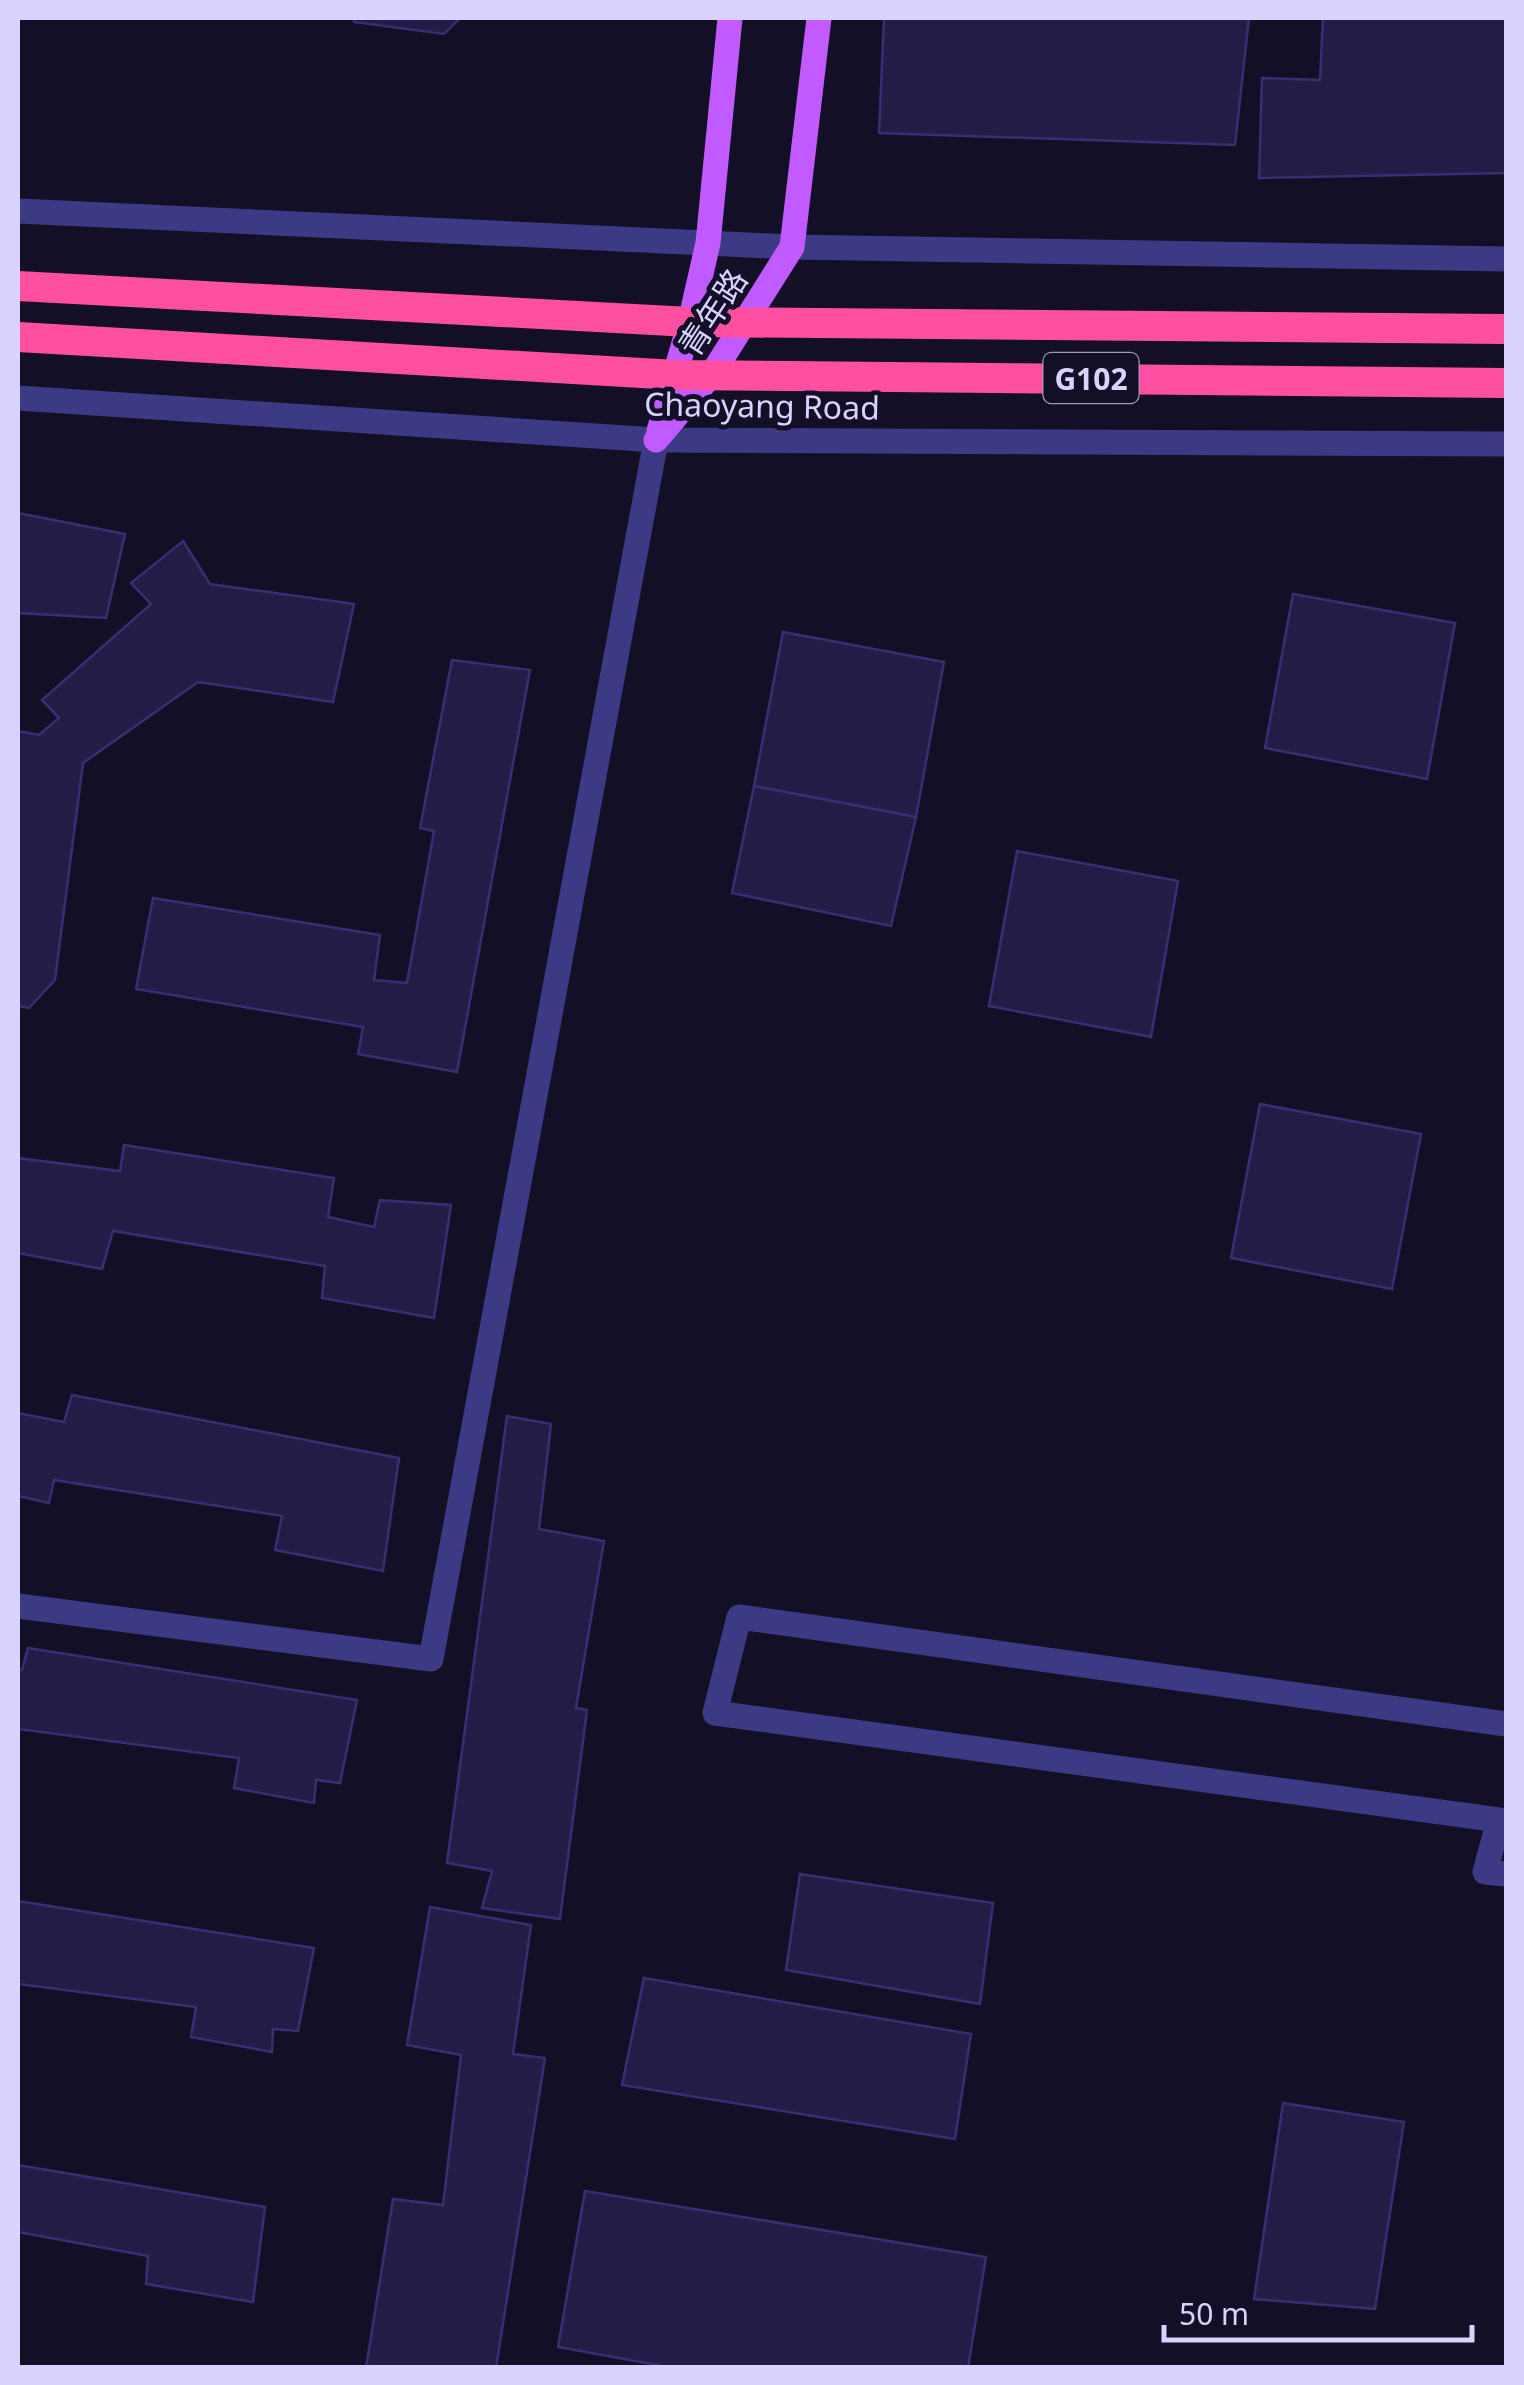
<svg xmlns="http://www.w3.org/2000/svg" width="1524" height="2385" font-family="'Noto Sans','Noto Sans SC',sans-serif">
<rect width="100%" height="100%" fill="#130f26"/>
<g fill="#241b47" stroke="#3b2d73" stroke-width="2.5">
<polygon points="354,18 460,18 444,34 354,22"/>
<polygon points="884,18 1249,18 1235,145 879,133"/>
<polygon points="1323,18 1506,18 1506,173 1259,178 1262,78 1320,80"/>
<polygon points="18,513 125,534 106,618 18,613"/>
<polygon points="183,541 210,584 354,604 333,702 198,682 83,763 55,980 29,1008 18,1006 18,731 39,735 59,718 42,700 151,604 131,583"/>
<polygon points="1293,594 1455,623 1427,779 1265,748"/>
<polygon points="783,632 944,662 916,817 754,786"/>
<polygon points="452,660 530,670 457,1072 358,1054 363,1027 136,989 153,898 380,935 374,980 407,983 434,831 420,828"/>
<polygon points="754,786 916,817 891,926 732,893"/>
<polygon points="1017,851 1178,881 1151,1037 989,1006"/>
<polygon points="1260,1104 1421,1134 1392,1289 1231,1258"/>
<polygon points="124,1145 334,1178 328,1217 374,1227 380,1200 451,1205 434,1318 322,1298 325,1266 113,1231 102,1269 18,1253 18,1158 120,1171"/>
<polygon points="72,1395 399,1458 383,1571 275,1550 282,1516 54,1480 49,1503 18,1496 18,1413 64,1422"/>
<polygon points="507,1416 551,1424 539,1529 604,1541 576,1708 587,1710 560,1919 482,1908 492,1871 447,1863"/>
<polygon points="28,1648 357,1700 340,1783 316,1780 314,1803 234,1788 239,1758 18,1729 18,1669 22,1670"/>
<polygon points="800,1874 993,1903 980,2004 786,1970"/>
<polygon points="18,1901 314,1948 298,2031 273,2029 272,2052 191,2037 196,2007 18,1984"/>
<polygon points="430,1907 531,1925 513,2054 545,2058 496,2368 366,2368 393,2199 443,2205 461,2055 407,2045"/>
<polygon points="644,1978 971,2034 955,2139 622,2085"/>
<polygon points="1283,2103 1404,2122 1375,2309 1254,2299"/>
<polygon points="18,2165 265,2207 253,2302 146,2284 148,2256 18,2232"/>
<polygon points="585,2191 986,2257 968,2368 674,2368 558,2347"/>
</g>
<g fill="none" stroke-linecap="round" stroke-linejoin="round">
<g stroke="#3d3a85" stroke-width="25">
<polyline points="18,211 792,247 1506,259"/>
<polyline points="18,398 656,440 1506,444"/>
<polyline points="18,1606 431,1659 656,440"/>
<polyline points="1506,1724 739,1617 715,1713 1499,1820 1485,1872 1506,1874"/>
</g>
<g stroke="#c25bff" stroke-width="25">
<polyline points="659,431 690,322 708,243 730,18"/>
<polyline points="656,440 712,374 792,247 819,18"/>
</g>
<g stroke="#ff4fa3" stroke-width="30">
<polyline points="18,286 690,322 1506,329"/>
<polyline points="18,337 676,375 1506,383"/>
</g>
</g>
<g text-anchor="middle" dominant-baseline="central" stroke-width="10" stroke-linejoin="round" paint-order="stroke">
<rect fill="#130f26" stroke="#9e99be" stroke-width="2.5" x="1043.5" y="353" width="95" height="50" rx="8"/>
<g font-size="30" font-weight="bold" fill="#d9d4ff">
<text x="1091" y="378">G102</text>
</g>
<g font-size="32" fill="#d9d4ff" stroke="#130f26">
<text transform="translate(712 312) rotate(-57)">青年路</text>
<text transform="translate(762 405) rotate(1)">Chaoyang Road</text>
</g>
</g>
<rect width="1524" height="2385" fill="none" stroke="#d9d4ff" stroke-width="40"/>
<path d="M1164 2325v15h308v-15" fill="none" stroke="#d9d4ff" stroke-width="5"/>
<text x="1179" y="2325" font-size="30" fill="#d9d4ff" stroke="#130f26" stroke-width="8" paint-order="stroke">50 m</text>
</svg>
